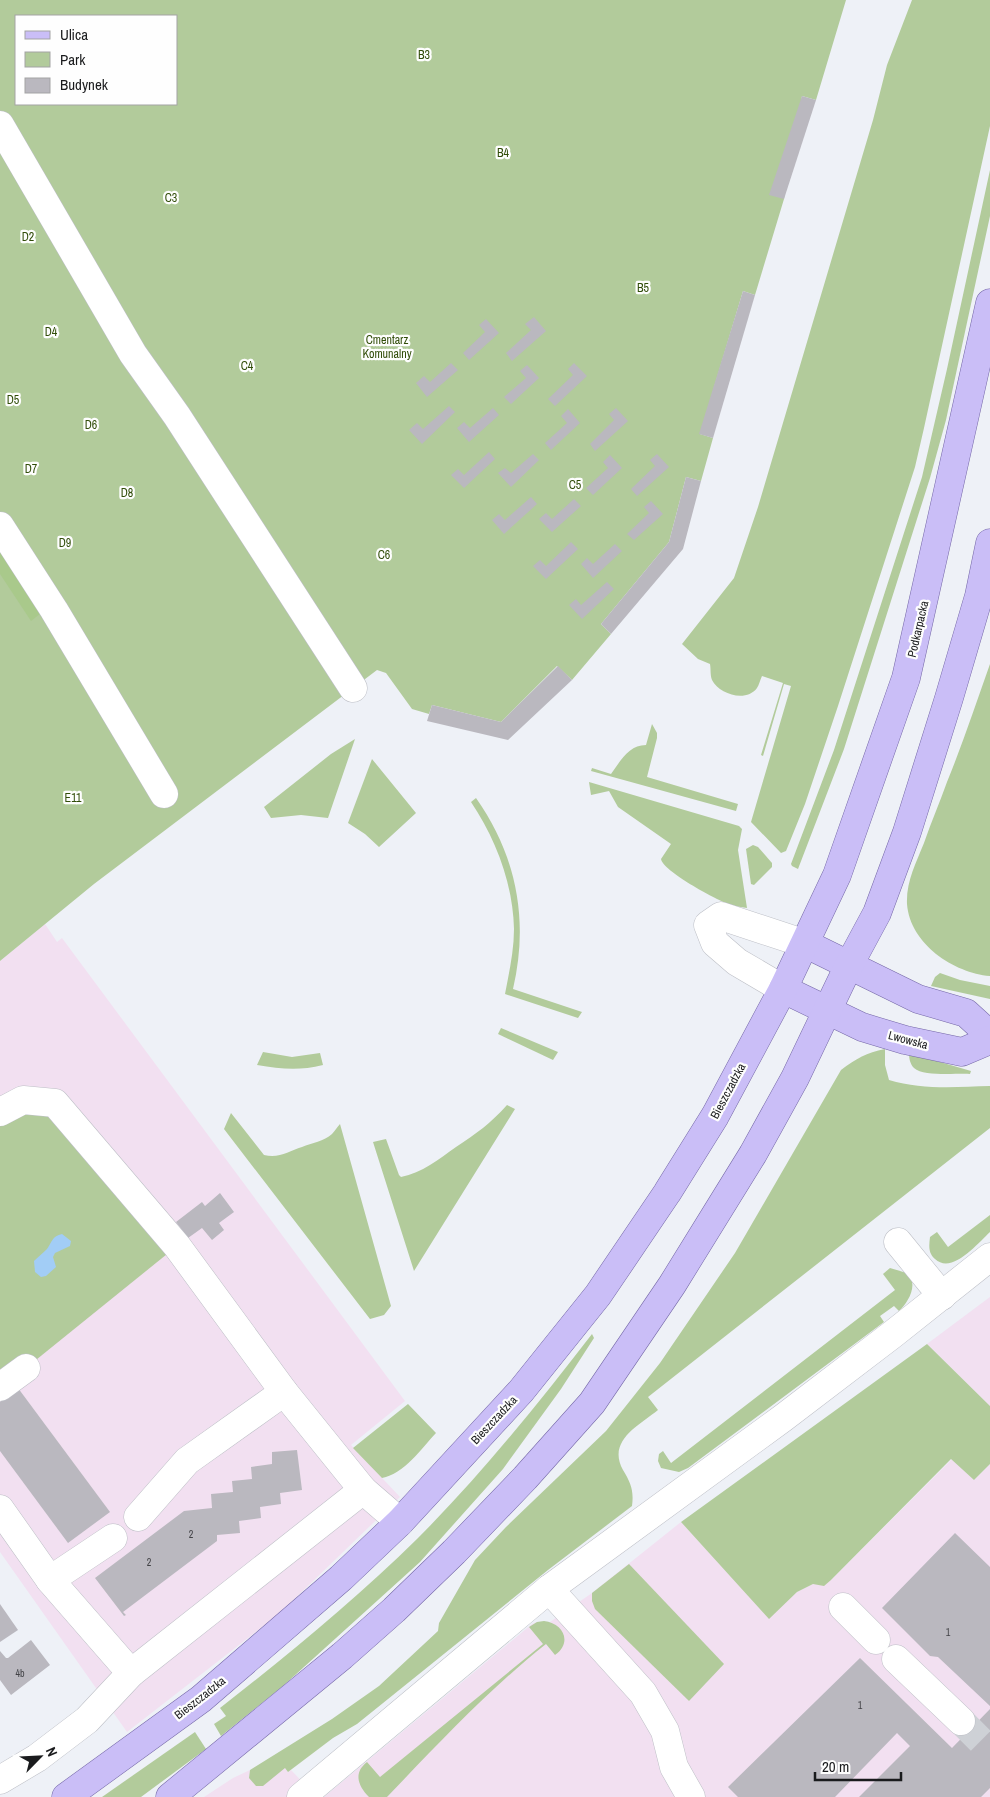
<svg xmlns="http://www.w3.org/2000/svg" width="990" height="1797" font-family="'Archivo Narrow',sans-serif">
<rect width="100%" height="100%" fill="#eef1f7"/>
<g fill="#f2e0f1">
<polygon points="45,924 57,942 62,938 405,1401 351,1445 400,1497 280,1613 127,1732 0,1552 0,961"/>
<polygon points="990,1297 990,1406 927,1344"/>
<polygon points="952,1459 974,1480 990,1464 990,1797 324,1797 532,1624 537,1622 550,1622 592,1593 681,1522 769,1618 797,1592 813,1584 831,1580"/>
<polygon points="285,1768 288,1772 291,1770 317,1797 204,1797 233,1778 250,1770 249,1778"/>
</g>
<g fill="#b2cb9b" fill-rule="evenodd">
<path d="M0 0H846L816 100 802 96 784 199 755 295 743 291 700 434 713 438 701 481 686 477 669 542 601 624 611 634 572 680 557 666 501 722 432 705 429 714 412 709 386 673 377 670 94 884 0 961ZM16 16H176V104H16Z"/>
<path d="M912 0H990V126L924 428 915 467 838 706 805 804 786 851 781 853 751 822 791 686 784 684 763 756 761 755 783 683 762 676C760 680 759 685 757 688 746 703 719 694 712 680 710 675 711 669 710 664L698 659 682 644 734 578 758 507 873 120 887 65Z"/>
<polygon points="990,170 990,216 946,420 930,478 844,749 798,869 792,866 791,864 834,750 922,477 947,369"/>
<path d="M990 664V976C954 973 910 944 907 904 906 882 916 863 924 843 931 822 940 802 947 782 963 743 976 703 990 664Z"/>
<path d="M652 724 657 733V738L647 777 738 804 736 811 591 771 592 768 611 774C621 760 629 745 646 745Z"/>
<polygon points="355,739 328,818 301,815 271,818 264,807 331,754"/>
<polygon points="372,759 416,813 379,847 365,834 348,823"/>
<path d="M589 782 739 826 742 829 738 850 747 908C741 907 734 906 728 904 715 899 663 871 661 859L671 844 618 807 609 791 591 795Z"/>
<path d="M476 798C517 856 529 921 513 989L582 1012 578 1018 505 994C509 973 514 951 514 929 513 884 496 839 471 802Z"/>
<polygon points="753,845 758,847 772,863 772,867 754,885 751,884 746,849"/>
<polygon points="940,973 960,980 990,986 990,999 931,986 935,977"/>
<polygon points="501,1028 558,1052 553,1060 498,1034"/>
<path d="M885 1049V1065L889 1080C922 1090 956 1087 990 1086V1128L648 1397 658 1410C638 1426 607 1441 623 1470 631 1483 634 1491 632 1506L548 1570 357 1724 333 1738 288 1772 285 1768 263 1786H256L249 1778 250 1770 332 1719 379 1686 438 1631 439 1623 475 1560 506 1527 606 1431 660 1363 735 1253 841 1070C857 1058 866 1053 885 1049Z"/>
<path d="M263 1052 292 1057 320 1053 323 1065C299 1071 281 1069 257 1065Z"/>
<path d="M909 1053 971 1071 970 1074C957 1073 924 1077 914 1068 910 1064 909 1058 909 1053Z"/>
<polygon points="55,1103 177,1246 26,1368 0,1387 0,1112"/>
<path d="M507 1105 515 1109 414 1271 373 1142 386 1139 399 1175 401 1177C422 1173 439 1159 456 1147 477 1133 490 1124 507 1105Z"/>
<path d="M231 1113 264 1155C279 1159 289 1151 302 1147 312 1143 324 1141 332 1134 335 1131 337 1127 340 1124L391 1306 384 1315 370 1319 224 1129Z"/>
<path d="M990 1215V1232C978 1243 952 1275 935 1259 928 1253 929 1246 930 1237L937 1232 948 1247Z"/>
<path d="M890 1268C895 1270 902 1271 906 1273 920 1283 908 1303 899 1311L894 1306 880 1316 884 1322 688 1468 679 1472 661 1468 658 1461 659 1454 663 1451 671 1463 895 1290 883 1274Z"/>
<path d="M592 1334 594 1338 561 1389 503 1469 420 1562 283 1686 221 1736 214 1724 226 1716 220 1708C288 1655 356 1599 418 1538 480 1476 538 1404 592 1334Z"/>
<polygon points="927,1344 990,1406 990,1464 974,1480 951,1459 831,1580 824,1586 813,1584 797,1592 769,1619 681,1522"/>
<path d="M408 1404 436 1433C421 1449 404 1474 382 1478L353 1448Z"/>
<polygon points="629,1564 724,1664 689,1701 595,1609 592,1601 592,1593"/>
<path d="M544 1621C563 1623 573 1642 555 1655L546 1644C488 1690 438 1744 387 1797H369C358 1786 353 1773 367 1762L380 1777 543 1644 529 1627 537 1622Z"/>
<polygon points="195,1732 206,1749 141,1797 102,1797"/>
</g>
<polygon fill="#a9c98b" points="0,542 45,610 31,621 0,574"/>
<path fill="#a2cdf6" d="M62 1234 71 1241 70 1246 55 1253 53 1257 56 1267 46 1276 41 1277 35 1272 34 1261C38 1257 43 1253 47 1249 52 1242 52 1236 62 1234Z"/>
<g fill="#bab8bf">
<polygon points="802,96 816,100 784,199 769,195"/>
<polygon points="743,291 755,295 713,438 699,434"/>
<polygon points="534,317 546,331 512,361 506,353 531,330 525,324"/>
<polygon points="486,319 499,333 469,360 463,353 485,332 479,325"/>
<polygon points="451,363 458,370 427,397 416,383 424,376 430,382"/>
<polygon points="574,363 587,376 555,406 548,399 573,375 568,369"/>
<polygon points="527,365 539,378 511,404 504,397 526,378 520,371"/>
<polygon points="449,406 455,412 422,444 409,430 417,423 423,429"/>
<polygon points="493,408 499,415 469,442 457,428 464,422 470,428"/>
<polygon points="616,408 628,421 595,451 590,444 614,420 609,414"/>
<polygon points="568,409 580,423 551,450 545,443 567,423 561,416"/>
<polygon points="489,452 495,459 464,488 451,475 458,469 464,475"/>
<polygon points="533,454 539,460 511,487 498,473 505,468 511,473"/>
<polygon points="657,454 669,467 637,496 631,489 655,466 650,460"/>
<polygon points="610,455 622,468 593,495 586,488 608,468 603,462"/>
<polygon points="686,477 701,481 683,549 611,634 601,624 669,542"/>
<polygon points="531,497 537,504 504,534 492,520 499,514 505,520"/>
<polygon points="574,499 581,506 552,532 539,519 546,513 552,519"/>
<polygon points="651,501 663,514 634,540 627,534 649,513 644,507"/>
<polygon points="571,542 578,549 546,579 533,566 540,560 546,566"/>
<polygon points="615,544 622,551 593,578 581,564 587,558 593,564"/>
<polygon points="607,582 614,589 582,619 569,605 576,599 581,605"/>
<polygon points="558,666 572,680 508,740 427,721 432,705 501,722"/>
<polygon points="220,1193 234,1212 219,1223 224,1230 212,1240 202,1228 188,1238 176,1222 202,1202 205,1206"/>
<polygon points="18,1388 110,1512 68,1543 0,1451 0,1402"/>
<polygon points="297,1450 302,1490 280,1493 281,1504 260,1507 261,1518 239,1521 240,1533 217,1535 217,1541 123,1612 126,1615 124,1616 95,1578 184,1511 212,1508 211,1494 233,1492 232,1481 252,1479 251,1467 272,1464 272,1452"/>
<polygon points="955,1533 990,1567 990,1706 938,1657 930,1656 882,1608"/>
<polygon points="0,1604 18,1630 0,1642"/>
<polygon points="31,1640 50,1665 11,1695 0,1680 0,1651 6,1658 8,1658"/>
<polygon points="860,1658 952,1748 990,1709 990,1788 981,1797 859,1797 910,1746 897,1733 835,1797 738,1797 728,1787"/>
</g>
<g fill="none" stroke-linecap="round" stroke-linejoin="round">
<polyline stroke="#ced1d6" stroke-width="28" stroke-dasharray="28 14" stroke-linecap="butt" points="961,1721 990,1750"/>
<defs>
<g id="minor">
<polyline points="0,125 133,354 177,416 353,688"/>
<polyline points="0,526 54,610 164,794"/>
<polyline points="783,989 737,962 715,943 708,925 721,916 806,944"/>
<polyline points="0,1112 23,1100 55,1103 177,1246 284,1392 363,1490 400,1522"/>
<polyline points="898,1242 942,1296"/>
<polyline points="0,1387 26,1368"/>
<polyline points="0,1509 50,1580 113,1538"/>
<polyline points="138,1517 187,1461 284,1392"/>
<polyline points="50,1580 131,1673"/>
<polyline points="549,1589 643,1693 665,1731 674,1767 691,1797"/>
<polyline points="843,1607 876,1640"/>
<polyline points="896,1659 961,1721"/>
<polyline points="0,1780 37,1758 87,1720 131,1673 363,1490"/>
<polyline points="301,1797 549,1589 783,1418 893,1334 990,1257"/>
</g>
<g id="major">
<polyline points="806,944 918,999 966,1013 990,1035"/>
<polyline points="783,989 862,1027 905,1040 962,1052 990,1040"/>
<polyline points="66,1797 201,1699 341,1578 400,1522 521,1391 598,1295 667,1193 715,1116 783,989 837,875 906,678 990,303"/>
<polyline points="170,1797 342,1656 394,1610 454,1552 525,1478 592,1403 672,1285 753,1154 795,1078 849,965 877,913 907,832 949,698 979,596 990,543"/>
</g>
</defs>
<use href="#minor" stroke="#bdbfc6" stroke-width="29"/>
<use href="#major" stroke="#7568a7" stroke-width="29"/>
<use href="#minor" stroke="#fff" stroke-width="28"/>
<use href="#major" stroke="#cabef7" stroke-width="28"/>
</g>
<g text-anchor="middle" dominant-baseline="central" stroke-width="4.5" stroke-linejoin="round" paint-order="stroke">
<g font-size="10" fill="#424246">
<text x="191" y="1534">2</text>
<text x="149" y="1562">2</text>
<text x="948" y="1632">1</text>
<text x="20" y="1673">4b</text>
<text x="860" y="1705">1</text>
</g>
<g font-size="12" fill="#314d09" stroke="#fefefe">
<text x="424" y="55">B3</text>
<text x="503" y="153">B4</text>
<text x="171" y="198">C3</text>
<text x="28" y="237">D2</text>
<text x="643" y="288">B5</text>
<text x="51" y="332">D4</text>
<text x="387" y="340">Cmentarz<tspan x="387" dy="14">Komunalny</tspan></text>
<text x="247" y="366">C4</text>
<text x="13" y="400">D5</text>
<text x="91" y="425">D6</text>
<text x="31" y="469">D7</text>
<text x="575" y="485">C5</text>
<text x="127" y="493">D8</text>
<text x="65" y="543">D9</text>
<text x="384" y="555">C6</text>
<text x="73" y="798">E11</text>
</g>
<g font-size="12" fill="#1a1b1d" stroke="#fefefe">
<text transform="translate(918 629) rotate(-77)">Podkarpacka</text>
<text transform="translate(908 1040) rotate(15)">Lwowska</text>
<text transform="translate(728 1091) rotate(-62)">Bieszczadzka</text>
<text transform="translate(494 1420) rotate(-47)">Bieszczadzka</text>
<text transform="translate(200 1698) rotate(-38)">Bieszczadzka</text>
</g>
</g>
<rect x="15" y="15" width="162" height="90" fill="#fefefe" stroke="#a3a3a4"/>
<rect x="25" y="31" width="25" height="8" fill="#cabef7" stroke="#a3a3a4"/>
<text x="60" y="40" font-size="15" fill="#1a1b1d">Ulica</text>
<rect x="25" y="52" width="25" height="15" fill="#b2cb9b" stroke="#a3a3a4"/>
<text x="60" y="65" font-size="15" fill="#1a1b1d">Park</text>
<rect x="25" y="78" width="25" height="15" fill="#bab8bf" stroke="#a3a3a4"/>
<text x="60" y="90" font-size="15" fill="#1a1b1d">Budynek</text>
<g transform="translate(40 1757) rotate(66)" stroke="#fefefe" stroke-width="4" paint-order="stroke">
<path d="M0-4L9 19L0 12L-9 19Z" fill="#1a1b1d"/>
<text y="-8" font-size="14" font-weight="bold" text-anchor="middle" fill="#1a1b1d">N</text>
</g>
<path d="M815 1772v8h86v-8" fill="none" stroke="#1a1b1d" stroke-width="2.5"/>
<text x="822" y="1772" font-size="15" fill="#1a1b1d" stroke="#fefefe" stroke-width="4" paint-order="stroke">20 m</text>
</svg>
